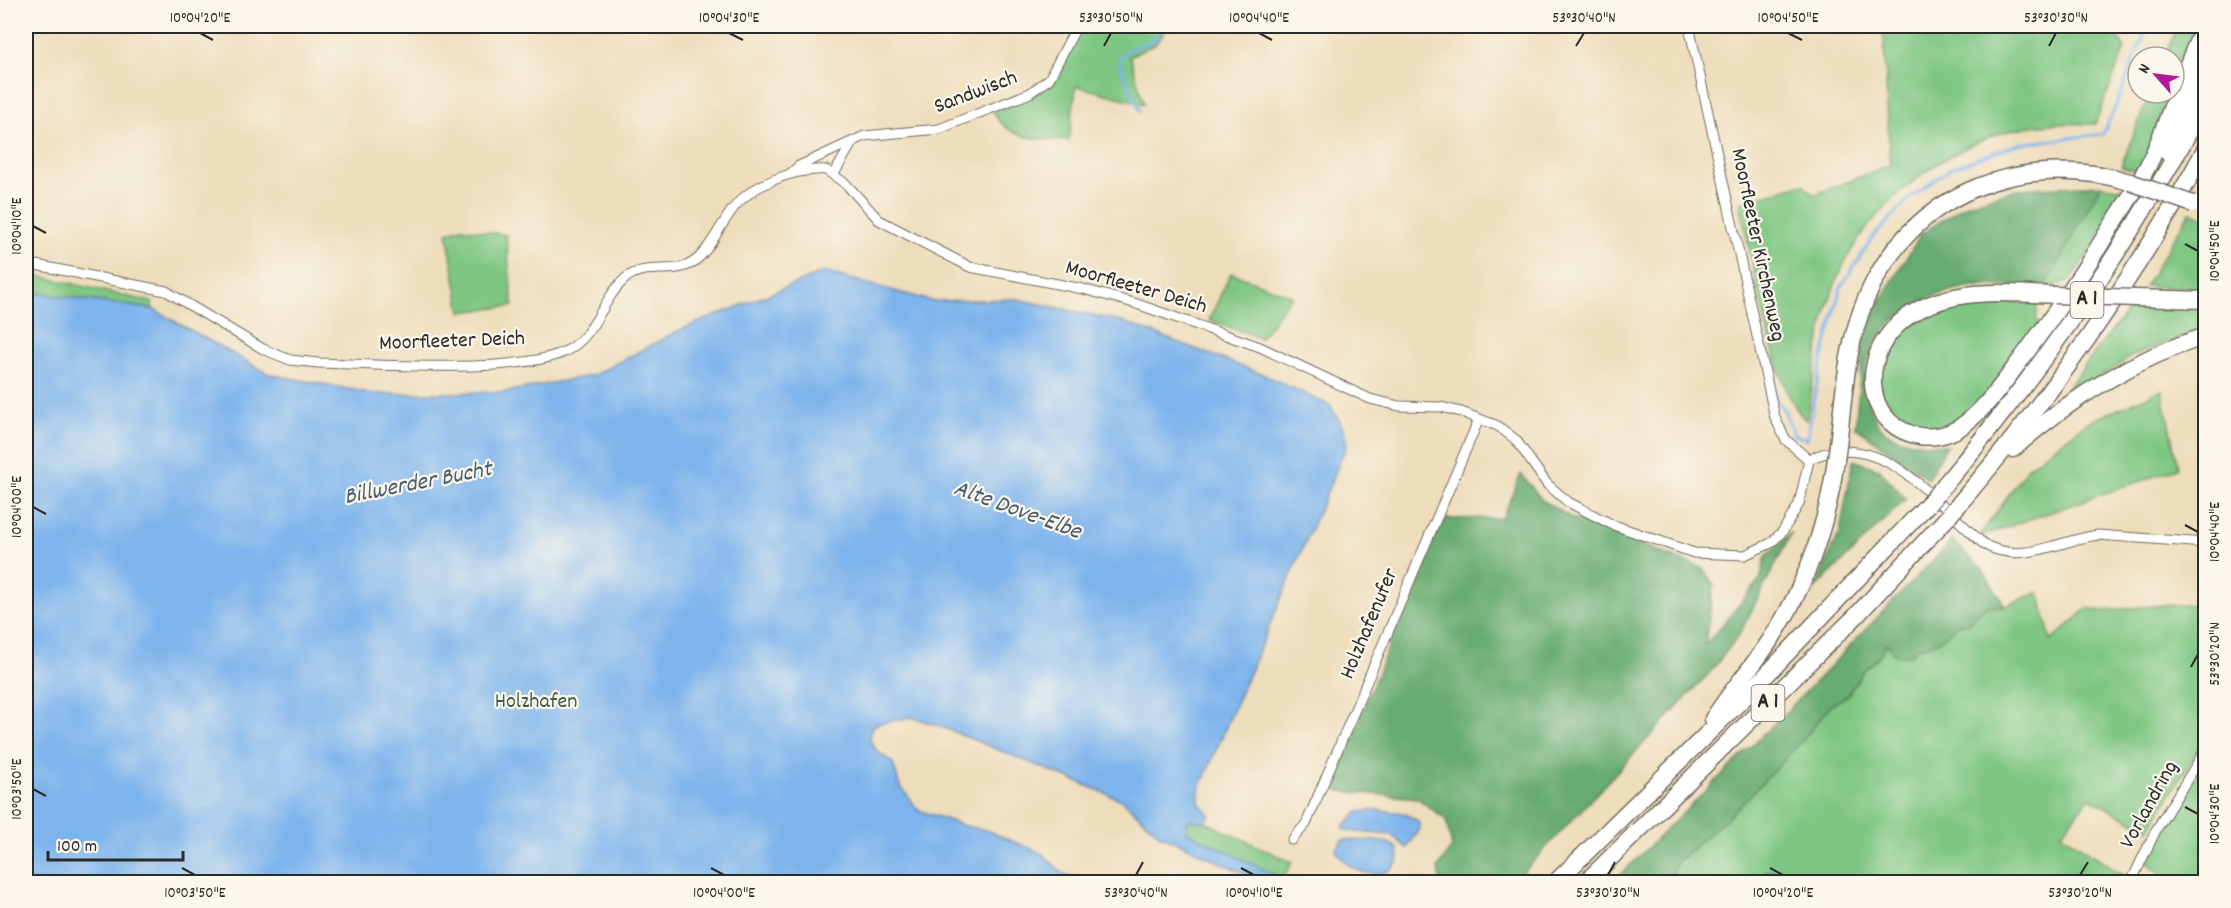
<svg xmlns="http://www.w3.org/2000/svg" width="2231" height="908" font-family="Dekko,sans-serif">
<rect width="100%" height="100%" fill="#fbf7ec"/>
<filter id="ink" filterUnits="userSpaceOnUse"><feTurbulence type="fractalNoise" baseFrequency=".0167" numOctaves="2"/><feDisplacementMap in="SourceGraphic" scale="12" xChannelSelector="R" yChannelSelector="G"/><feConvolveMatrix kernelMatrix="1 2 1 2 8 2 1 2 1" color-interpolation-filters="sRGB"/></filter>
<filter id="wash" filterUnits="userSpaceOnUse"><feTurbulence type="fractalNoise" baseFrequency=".008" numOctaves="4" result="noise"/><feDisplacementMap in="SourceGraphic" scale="24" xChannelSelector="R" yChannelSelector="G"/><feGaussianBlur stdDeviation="1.35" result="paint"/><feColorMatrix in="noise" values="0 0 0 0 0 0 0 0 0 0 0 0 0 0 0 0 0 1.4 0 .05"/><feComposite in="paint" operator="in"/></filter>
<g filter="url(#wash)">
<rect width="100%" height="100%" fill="#edb"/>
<g fill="#7ec682" stroke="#547856" stroke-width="1.5">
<path d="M1082 26H1169L1155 44 1130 56 1144 104 1076 86 1069 140C1039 140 1010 141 993 112L1031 96 1053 83Z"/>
<path d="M1880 26H2109L2125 48 2095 124C2065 123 2035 123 2005 132 1936 153 1866 210 1838 277 1819 321 1815 373 1807 420 1775 401 1749 245 1740 203L1803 184 1814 195 1890 165 1884 39Z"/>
<polygon points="2178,26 2199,26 2174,84 2174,57 2165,57"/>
<polygon points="2150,93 2170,93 2140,172 2121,166"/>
<polygon points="2101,185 2127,190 2071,280 2044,289"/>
<polygon points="2190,212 2205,218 2205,289 2145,286"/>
<polygon points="461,228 506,235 513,306 461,312 447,233"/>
<polygon points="26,273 152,302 153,309 37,293 26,295"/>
<polygon points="1231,273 1292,296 1260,338 1209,320"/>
<polygon points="1983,301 2037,304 2037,321 2040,325 1994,388 1960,421 1925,431 1906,427 1883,407 1878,377 1884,353 1911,322 1938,307"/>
<polygon points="2131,306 2205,307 2205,329 2135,354 2063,402 2056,403"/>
<polygon points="2162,390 2178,468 1979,537 2028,467 2088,422"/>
<polygon points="1982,569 2005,606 2039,592 2051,641 2088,608 2101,611 2162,605 2205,605 2205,738 2149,830 2089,798 2061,834 2127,877 2125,882 1669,882 1676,863 1739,807 1803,740 1831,705 1847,696 1863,671 1880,656 1886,643 1951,577"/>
<polygon points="2205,758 2205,882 2171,882 2147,862 2168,822"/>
<polygon points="1189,820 1205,822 1292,862 1283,880 1187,832 1186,825"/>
</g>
<g fill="#66ab70" stroke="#486b4e" stroke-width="1.5">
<path d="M2101 185 2044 289C2004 286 1980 281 1940 294 1894 308 1852 353 1869 404 1873 415 1878 428 1889 434 1908 444 1926 444 1947 445L1928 479 1855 427 1864 339 1881 299 1921 234 1965 205 2016 189Z"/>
<polygon points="1853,460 1879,469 1906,499 1814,590 1840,532"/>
<polygon points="1521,474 1542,500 1571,518 1702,568 1714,585 1705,645 1760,580 1766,556 1792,532 1739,635 1712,670 1514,882 1440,882 1438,868 1452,847 1446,820 1417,798 1339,791 1331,787 1441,519 1502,518"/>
<polygon points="1952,540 1982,569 2005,606 1985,607 1968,623 1957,625 1938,642 1916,648 1911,655 1897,656 1886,643 1880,656 1863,671 1847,696 1831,705 1803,740 1739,807 1676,863 1670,882 1613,882 1787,711"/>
<polygon points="1766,871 1786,873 1792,882 1755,882"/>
</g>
<g fill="#7db4ec" stroke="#54708c" stroke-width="1.5">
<path d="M824 272 932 301 1017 299 1124 322 1262 374 1329 405C1340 419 1344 428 1347 445L1199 790V803L1210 815 1205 822 1189 820 1186 825 1187 832 1289 882H1263L1159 834 1122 800 942 727 911 717 877 724 871 728 870 741 878 752 893 763 899 784 918 810 965 826 986 830 1041 853 1064 874 1094 882H26V295L37 293 153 309 269 374 375 394 506 392 594 375 680 330Z"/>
<polygon points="1377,810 1404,813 1418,821 1420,829 1407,848 1391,835 1347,831 1343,827 1358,812"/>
<path d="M1343 840 1380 841 1391 844 1398 849 1399 859C1386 886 1346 873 1336 849Z"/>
</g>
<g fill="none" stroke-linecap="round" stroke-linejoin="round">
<g stroke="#7db4ec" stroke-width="3">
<polyline points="1140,111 1120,66 1121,57 1126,51 1152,41 1165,26"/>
<path d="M1770 364 1777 401 1784 410 1794 435 1807 439 1820 367 1841 287 1873 237 1909 199 1951 168 2018 144 2103 134C2121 99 2131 61 2149 26"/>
</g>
</g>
</g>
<g filter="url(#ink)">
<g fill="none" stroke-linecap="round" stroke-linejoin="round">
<defs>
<g id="street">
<polyline points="1689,26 1775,418 1786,440 1809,460"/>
<polyline points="791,173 799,166 864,136 939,129 1030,93 1049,79 1077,26"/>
<polyline points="834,174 852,143"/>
<path d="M26 263 166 291 263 349 290 360 318 363C376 364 518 375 566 351 596 336 602 298 626 278 646 262 672 275 692 263 708 253 719 228 730 213 748 185 794 168 826 170L846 184 879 220 970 267 1083 289 1134 303 1260 347 1370 399 1399 406 1441 407 1461 412 1498 426 1516 440 1547 484 1568 502 1611 524 1694 553 1745 555 1771 543 1783 531 1799 504 1809 460C1818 454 1826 453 1836 452 1897 444 1942 510 1985 545 2024 565 2059 540 2098 535L2206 543"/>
<polyline points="1292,840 1306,824 1479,419"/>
<polyline points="2131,882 2156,830 2206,749"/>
</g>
<g id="highway">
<polyline points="2168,153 2206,53"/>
<path d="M2055 295C2019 294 1978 289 1943 300 1922 306 1903 317 1890 333 1860 369 1869 428 1920 436 1933 438 1948 435 1959 428 1986 410 2005 380 2025 354 2055 314 2083 273 2109 230 2126 204 2144 177 2156 148 2173 107 2185 65 2205 26"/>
<polyline points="2135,298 2206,300"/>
<path d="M1838 445C1844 396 1846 345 1866 299 1910 192 2023 150 2130 182"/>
<path d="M2013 449C2068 400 2135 358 2206 336"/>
<path d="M1937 494C2042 369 2129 245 2206 101"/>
<path d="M1954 510C2049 399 2136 277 2206 148"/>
<path d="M1713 719C1729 694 1748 672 1765 648 1805 591 1827 527 1836 459"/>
<polyline points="1556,882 1756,686 1929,503"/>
<polyline points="1586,882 1855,617 1946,519"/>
</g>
</defs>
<use href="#street" stroke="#6f695d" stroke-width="11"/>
<use href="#highway" stroke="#6f695d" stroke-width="19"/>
<use href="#street" stroke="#fff" stroke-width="9"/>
<use href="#highway" stroke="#fff" stroke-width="16"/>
<defs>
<g id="highway-bridge">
<polyline points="2130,182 2193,204"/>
<polyline points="2055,295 2135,298"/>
<polyline points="1836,459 1838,445"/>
<polyline points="1929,503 1937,494"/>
<polyline points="1946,519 1954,510"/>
</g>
</defs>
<use href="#highway-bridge" stroke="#6f695d" stroke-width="19" stroke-linecap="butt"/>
<use href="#highway-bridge" stroke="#fff" stroke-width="16"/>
</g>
</g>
<path fill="none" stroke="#2b2b2b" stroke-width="2" d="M200 33 213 40M729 33 743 40M1259 33 1272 40M1788 33 1802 40M1104 46 1111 33M1576 46 1584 33M2049 46 2056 33M33 226 46 233M2185 244 2198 251M33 507 46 514M2185 525 2198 532M2191 667 2198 654M33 789 46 796M2185 807 2198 814M182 868 195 875M711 868 724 875M1241 868 1254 875M1770 868 1783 875M1136 875 1143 862M1608 875 1615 862M2080 875 2088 862"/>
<g text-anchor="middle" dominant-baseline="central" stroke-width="4.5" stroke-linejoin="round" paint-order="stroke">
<g fill="#fbf7ec" stroke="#696865" stroke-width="1.5">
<rect x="2070.5" y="282" width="33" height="36" rx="4.5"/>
<rect x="1751.5" y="685" width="33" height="36" rx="4.5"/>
</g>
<g font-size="21" font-weight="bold" fill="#2b2b2b">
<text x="2087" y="300">A 1</text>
<text x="1768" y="703">A 1</text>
</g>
<g font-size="22" fill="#2b2b2b" stroke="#fbf7ec">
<text transform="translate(976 93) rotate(-21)">Sandwisch</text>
<text transform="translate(1757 245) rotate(78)">Moorfleeter Kirchenweg</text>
<text transform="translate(1136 288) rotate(16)">Moorfleeter Deich</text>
<text transform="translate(452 342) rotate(-2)">Moorfleeter Deich</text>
<text transform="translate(1370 624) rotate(-67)">Holzhafenufer</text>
<text transform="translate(2150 805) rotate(-61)">Vorlandring</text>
</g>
<g font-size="22" fill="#445a45" stroke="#fbf7ec">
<text x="536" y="702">Holzhafen</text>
</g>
<g font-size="24" font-style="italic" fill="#485b6f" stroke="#fbf7ec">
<text transform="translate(418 484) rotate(-11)">Billwerder Bucht</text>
<text transform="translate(1017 511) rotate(20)">Alte Dove-Elbe</text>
</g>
</g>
<rect width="2231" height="908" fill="none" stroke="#fbf7ec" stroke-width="66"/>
<g transform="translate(2156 75) rotate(298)"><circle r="28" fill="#fbf7ec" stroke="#a8a59f" stroke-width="1.5"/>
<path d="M0-4.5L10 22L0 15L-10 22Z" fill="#b5179e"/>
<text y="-9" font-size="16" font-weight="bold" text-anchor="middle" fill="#2b2b2b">N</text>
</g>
<path d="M48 851v9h135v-9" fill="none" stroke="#2b2b2b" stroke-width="3"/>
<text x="57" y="851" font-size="18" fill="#2b2b2b" stroke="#fbf7ec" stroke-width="4.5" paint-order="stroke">100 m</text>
<rect x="33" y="33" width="2165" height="842" fill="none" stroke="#2b2b2b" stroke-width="2"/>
<g font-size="15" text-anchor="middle" fill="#2b2b2b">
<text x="200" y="22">10°04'20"E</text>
<text x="729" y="22">10°04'30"E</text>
<text x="1111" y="22">53°30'50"N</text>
<text x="1259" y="22">10°04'40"E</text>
<text x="1584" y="22">53°30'40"N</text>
<text x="1788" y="22">10°04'50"E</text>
<text x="2056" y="22">53°30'30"N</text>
<text transform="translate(16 226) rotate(-90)" y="5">10°04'10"E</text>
<text transform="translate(2214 251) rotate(-90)" y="5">10°04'50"E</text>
<text transform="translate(16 507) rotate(-90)" y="5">10°04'00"E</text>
<text transform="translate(2214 532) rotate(-90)" y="5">10°04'40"E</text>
<text transform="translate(2214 654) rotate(-90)" y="5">53°30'20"N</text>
<text transform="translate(16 789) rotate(-90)" y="5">10°03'50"E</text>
<text transform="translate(2214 814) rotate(-90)" y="5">10°04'30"E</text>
<text x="195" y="897">10°03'50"E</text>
<text x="724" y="897">10°04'00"E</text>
<text x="1136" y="897">53°30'40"N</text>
<text x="1254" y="897">10°04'10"E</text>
<text x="1608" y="897">53°30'30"N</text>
<text x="1783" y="897">10°04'20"E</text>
<text x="2080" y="897">53°30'20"N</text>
</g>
</svg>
